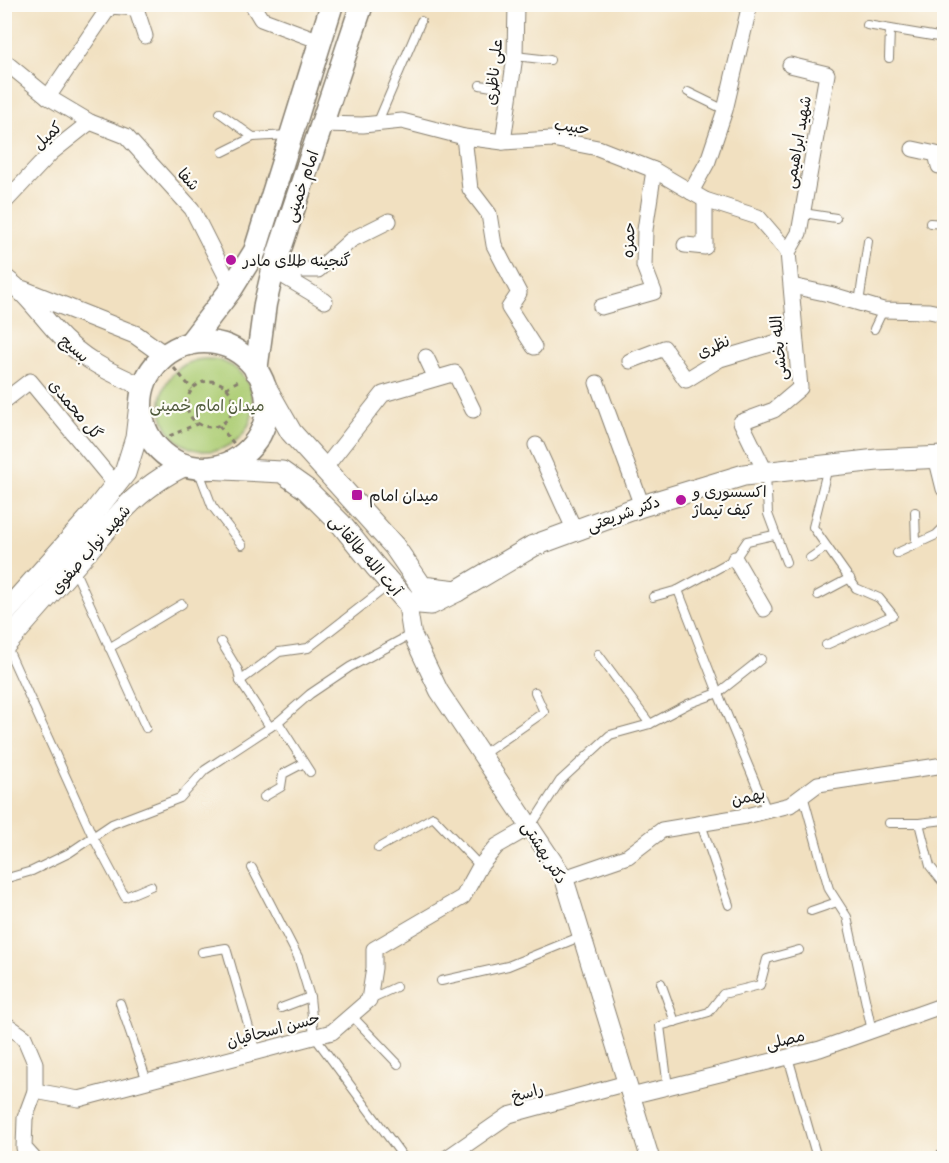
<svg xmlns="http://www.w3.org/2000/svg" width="949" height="1163" font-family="Delius,'Playpen Sans Arabic',sans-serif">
<rect width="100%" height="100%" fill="#fdfcf7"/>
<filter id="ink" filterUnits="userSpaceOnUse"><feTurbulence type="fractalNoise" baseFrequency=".0167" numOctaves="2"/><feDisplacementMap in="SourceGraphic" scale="12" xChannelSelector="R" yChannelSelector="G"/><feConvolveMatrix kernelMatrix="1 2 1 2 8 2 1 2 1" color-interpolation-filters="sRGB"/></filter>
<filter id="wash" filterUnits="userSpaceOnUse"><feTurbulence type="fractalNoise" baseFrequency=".008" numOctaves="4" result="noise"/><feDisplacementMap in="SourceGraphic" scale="24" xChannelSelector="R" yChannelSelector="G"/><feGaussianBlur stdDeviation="1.35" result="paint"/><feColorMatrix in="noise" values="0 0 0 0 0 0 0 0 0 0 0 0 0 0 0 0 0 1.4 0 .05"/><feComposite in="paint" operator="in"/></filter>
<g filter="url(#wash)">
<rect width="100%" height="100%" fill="#f1e0c0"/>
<circle fill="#adcd75" stroke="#647448" stroke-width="1.5" cx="207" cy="405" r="46"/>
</g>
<g filter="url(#ink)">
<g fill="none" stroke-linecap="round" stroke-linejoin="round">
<defs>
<g id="service">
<polyline points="867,25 944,38"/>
<polyline points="515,56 550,60"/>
<polyline points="889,58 890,29"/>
<polyline points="480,85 510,90"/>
<polyline points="688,92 725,110"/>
<polyline points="220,113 253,137 289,135"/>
<polyline points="377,124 421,21"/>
<polyline points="223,152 253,137"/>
<polyline points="803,213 836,218"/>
<polyline points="930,223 944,224"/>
<polyline points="859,303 868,241"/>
<polyline points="874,329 883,310"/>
<polyline points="198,469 212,506 242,545"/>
<polyline points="766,474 768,514 786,562"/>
<polyline points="915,512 916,544"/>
<polyline points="897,553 936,535 944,527"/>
<polyline points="810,558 826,547"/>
<polyline points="74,569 146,728"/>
<polyline points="678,590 718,693 767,811"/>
<polyline points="818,595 850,578"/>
<polyline points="653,597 678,590 735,559 747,541 774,535"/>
<polyline points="221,642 238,670 240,681 270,727"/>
<polyline points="6,645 93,837 125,897 151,886"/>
<polyline points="826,645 893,615 879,598 856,588 813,527 828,467"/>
<polyline points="109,648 182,604"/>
<polyline points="598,654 650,724"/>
<polyline points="240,681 279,652 308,648 390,584"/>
<polyline points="278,722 310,772"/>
<polyline points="482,755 544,712 535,692"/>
<polyline points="803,795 829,889 847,917 872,1031"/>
<polyline points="264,797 281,787 283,774 304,763"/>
<polyline points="889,823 919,823 930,866 941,880 944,880"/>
<polyline points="919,823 944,820"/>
<polyline points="701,824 729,905"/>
<polyline points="531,826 560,781 610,735 650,724 688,704 718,693 761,659"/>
<polyline points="378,848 433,817 480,866"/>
<polyline points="252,868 298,957 310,997 314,1036 404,1158"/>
<polyline points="4,879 32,871 69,853 112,824 180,798 205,770 278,722 310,694 350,667 412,634"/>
<polyline points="811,911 837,902"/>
<polyline points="202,952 226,948 256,1052"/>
<polyline points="441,981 508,966 582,936"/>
<polyline points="661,983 675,1022"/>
<polyline points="370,999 396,987"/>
<polyline points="120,1003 147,1081"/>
<polyline points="281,1008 310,997"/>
<polyline points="351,1015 398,1064"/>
<polyline points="788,1057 817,1158"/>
<polyline points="668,1087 660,1026 709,1012 723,994 760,985 767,959 799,950"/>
</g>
<g id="minor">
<polyline points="138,4 136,8 145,36"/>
<polyline points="252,4 261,19 320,41"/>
<polyline points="4,61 48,97 90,122 126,136 192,209 232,288"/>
<polyline points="48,97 110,6 136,8"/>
<polyline points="322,124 363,125 402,121 464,137 503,142 552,139 598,148 654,170 705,200 758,217 788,252"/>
<polyline points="464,137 470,189 489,214 494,245 519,293 509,308 534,347"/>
<polyline points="503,142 515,56 516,4"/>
<polyline points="913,149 936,154 939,166 944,166"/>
<polyline points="691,192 708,161 725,110 750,4"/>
<polyline points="4,203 52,152 90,122"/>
<polyline points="685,245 705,247 705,200"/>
<polyline points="788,252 799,233 827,74 790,65"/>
<polyline points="273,270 318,270 351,240 389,221"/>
<polyline points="275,271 325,301"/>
<polyline points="792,286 829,294 883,310 929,311 944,314"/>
<polyline points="601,307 654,292 644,266 645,230 654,170"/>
<polyline points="426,357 436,378"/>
<polyline points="630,361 664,348 686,380 720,359 794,337"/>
<polyline points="597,383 642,506"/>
<polyline points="4,401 30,381 116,485"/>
<polyline points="536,445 575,531"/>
<polyline points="936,457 944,489"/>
<polyline points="324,469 383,394 455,373 473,410"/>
<polyline points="766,473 741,422 774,410 800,388 788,252"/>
<polyline points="735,559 764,609"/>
<polyline points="564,878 628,856 662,830 746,816 790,805 818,784 944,765"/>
<polyline points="4,1023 24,1037 35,1063 35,1091 25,1118 24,1148 33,1158"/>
<polyline points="35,1091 79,1099 332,1032 369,1000 374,968 374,949 463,897 480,866 497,846 530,827"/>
<polyline points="631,1096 820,1049 944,1005"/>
<polyline points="447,1158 509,1115 627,1083"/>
<polyline points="942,1158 944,1157"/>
</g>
<g id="tertiary">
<path d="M4 277C26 293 38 311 55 330 81 359 109 372 143 387"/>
<polyline points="23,290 136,335 164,355"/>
<polyline points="407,602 412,634 439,691 564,878 650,1158"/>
</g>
<g id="secondary">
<polyline points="262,381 291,432 394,546 422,587 457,591"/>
<polyline points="205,468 282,472 306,489 341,524 375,566 407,602 431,604 457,591 533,546 642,506 744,475 877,460 944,457"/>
<polyline points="4,614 88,520 125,473 136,438 140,404"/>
<path d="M4 646 124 509C143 490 161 476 186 465"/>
</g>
<g id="primary">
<circle cx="204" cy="405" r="63"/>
<polyline points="189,344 232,288 255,251 332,4"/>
<polyline points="256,371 265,304 273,270 362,4"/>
</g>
</defs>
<use href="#service" stroke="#867e6e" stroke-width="10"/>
<use href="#minor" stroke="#867e6e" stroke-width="17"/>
<use href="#tertiary" stroke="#867e6e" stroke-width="20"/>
<use href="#secondary" stroke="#867e6e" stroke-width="23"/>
<use href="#primary" stroke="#867e6e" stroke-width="25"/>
<g stroke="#867e6e" stroke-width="3" stroke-dasharray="4.5 4.5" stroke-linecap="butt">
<polyline points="174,368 192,389"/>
<circle cx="210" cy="404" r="23"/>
<polyline points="226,388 240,380"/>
<polyline points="219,426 242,453"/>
<polyline points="153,443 197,424"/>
</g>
<use href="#service" stroke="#fff" stroke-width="8"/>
<use href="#minor" stroke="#fff" stroke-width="15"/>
<use href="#tertiary" stroke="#fff" stroke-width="18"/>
<use href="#secondary" stroke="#fff" stroke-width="21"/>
<use href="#primary" stroke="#fff" stroke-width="22"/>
</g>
</g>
<g fill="#b5179e" stroke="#fdfcf7" stroke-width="2">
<circle cx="231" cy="260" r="6"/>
<rect x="351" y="489" width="12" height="12" rx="3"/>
<circle cx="681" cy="500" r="6"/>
</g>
<g text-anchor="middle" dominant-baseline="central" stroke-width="4.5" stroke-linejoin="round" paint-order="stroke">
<g font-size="16" fill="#1c1c1c" stroke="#fdfcf7">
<text transform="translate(493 72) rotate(-84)">علی ناظری</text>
<text transform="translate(572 126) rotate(8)">حبیب</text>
<text transform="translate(47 135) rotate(-42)">کمیل</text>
<text transform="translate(797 142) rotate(-80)">شهید ابراهیمی</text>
<text transform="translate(189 179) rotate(48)">شفا</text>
<text transform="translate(301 186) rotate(-71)">امام خمینی</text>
<text transform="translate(628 240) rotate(-87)">حمزه</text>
<text transform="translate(713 346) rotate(-24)">نظری</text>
<text transform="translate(75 348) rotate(41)">بسیج</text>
<text transform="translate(778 348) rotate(-95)">الله بخشی</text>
<text transform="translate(76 409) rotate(50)">گل محمدی</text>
<text transform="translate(623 513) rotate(-20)">دکتر شریعتی</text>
<text transform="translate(90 549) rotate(-49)">شهید نواب صفوی</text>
<text transform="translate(366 555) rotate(49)">آیت الله طالقانی</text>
<text transform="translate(748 796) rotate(-12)">بهمن</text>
<text transform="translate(545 852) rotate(58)">دکتر بهشتی</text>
<text transform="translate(273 1029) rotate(-15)">حسن اسحاقیان</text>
<text transform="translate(785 1039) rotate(-14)">مصلی</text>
<text transform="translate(527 1092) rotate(-16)">راسخ</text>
</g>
<g font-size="16" fill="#1c1c1c" stroke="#fdfcf7" text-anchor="start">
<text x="243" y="260">گنجینه طلای مادر</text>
<text x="693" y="491">اکسسوری و<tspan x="693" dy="18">کیف تیماژ</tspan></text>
<text x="369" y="495">میدان امام</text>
</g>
<g font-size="16" fill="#4f5a3b" stroke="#fdfcf7">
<text x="207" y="405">میدان امام خمینی</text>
</g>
</g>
<rect width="949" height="1163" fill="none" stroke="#fdfcf7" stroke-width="24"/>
</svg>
